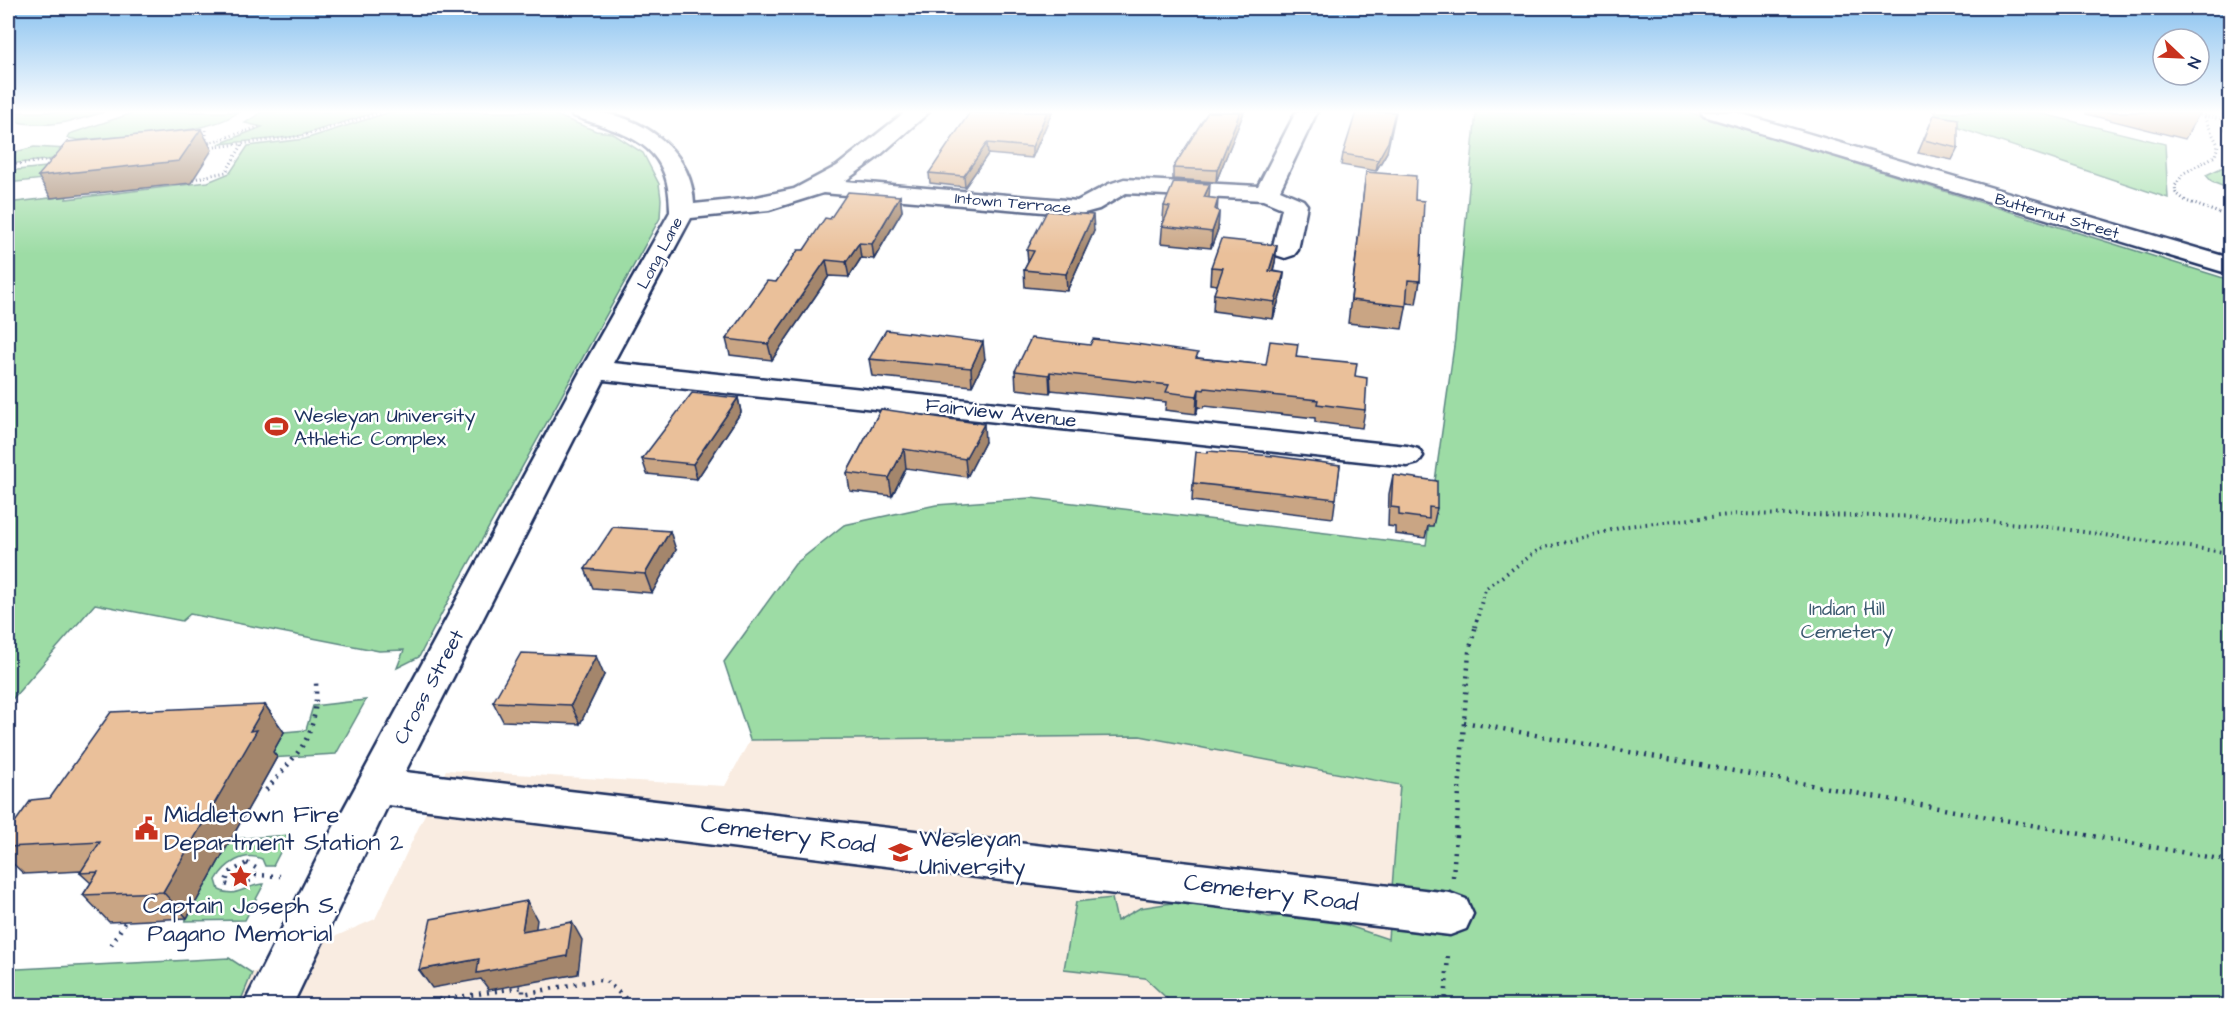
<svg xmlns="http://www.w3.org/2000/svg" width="2238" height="1013" font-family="'Architects Daughter',sans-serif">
<rect width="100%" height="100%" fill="#fff"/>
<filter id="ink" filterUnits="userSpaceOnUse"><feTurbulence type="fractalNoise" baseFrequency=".0167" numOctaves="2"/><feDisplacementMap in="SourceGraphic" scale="12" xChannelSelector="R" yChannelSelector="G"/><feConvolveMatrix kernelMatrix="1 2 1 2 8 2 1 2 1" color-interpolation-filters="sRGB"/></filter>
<g filter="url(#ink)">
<polygon fill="#f9ece1" points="1139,736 1400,785 1382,1005 239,1006 252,973 375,919 446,770 725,786 750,740"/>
<g fill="#9ddca5" stroke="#5c8682" stroke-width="1.5">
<path d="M8 112H104C70 123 43 129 8 120Z"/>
<path d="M136 112H238C211 135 117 136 79 140L67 138 69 134Z"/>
<polygon points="262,112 377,112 298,136 219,144 262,127 245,123"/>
<polygon points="390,112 548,112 596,131 612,133 643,153 659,184 661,199 660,218 453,592 419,657 397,668 404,650 379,651 190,614 182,621 95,604 8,704 8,203 67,196 66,199 208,182 230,173 248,146 305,139"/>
<polygon points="1476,112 1689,112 2230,280 2230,1005 1174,1005 1145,978 1064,969 1076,902 1112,898 1117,921 1140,908 1197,899 1269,917 1304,914 1346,925 1388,939 1400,785 1140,736 750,740 724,662 795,564 844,525 936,505 1031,498 1426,545 1455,339"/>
<polygon points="1934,112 2035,112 2165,144 2168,198 1959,128 1943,121"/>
<polygon points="34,147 67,149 64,158 8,164 8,154"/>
<polygon points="191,152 187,163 8,183 8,171"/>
<polygon points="2230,164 2230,189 2212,182 2206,175"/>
<polygon points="366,700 336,754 269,758 284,732 306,730 313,706"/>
<path d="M289 835 273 866H265L262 859C244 851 225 864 216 880L219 890C236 899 248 884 264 884L245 920 185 921 231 839Z"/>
<polygon points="229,958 252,973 239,1005 8,1006 8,967 18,969"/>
</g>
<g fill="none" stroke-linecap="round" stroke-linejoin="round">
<defs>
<g id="minor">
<path d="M570 112C580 112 592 111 603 113 649 120 693 155 694 204L752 198 794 189 837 166 905 112H929L878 157 845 181 1077 201 1109 184 1124 179 1258 186 1296 112H1317L1280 190 1303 200 1307 205 1298 250 1294 255 1285 258 1276 255 1272 250 1282 208 1263 200 1126 193 1099 209 1077 215 823 193 769 210 691 218 613 363 1407 446 1418 449 1423 456 1418 463 1407 466 604 380 405 772 1450 893 1466 899 1473 914 1466 929 1450 935 388 805 292 1006H243L324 845 581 370 670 212C671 143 629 135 573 116Z"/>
<polygon points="1701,112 1735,112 2230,258 2230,274 1704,116"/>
</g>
</defs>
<use href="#minor" stroke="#1b2f5e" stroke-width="5"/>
<g stroke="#1b2f5e" stroke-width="3" stroke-dasharray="1 3" stroke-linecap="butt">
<polyline points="2184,112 2230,121"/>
<polyline points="2204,117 2218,145 2215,156 2184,173 2175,186 2176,193 2186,201 2222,214"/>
<polyline points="206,130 206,141"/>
<polyline points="205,144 259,127"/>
<polyline points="207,148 303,136 383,112"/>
<polyline points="8,165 54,160"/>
<polyline points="193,179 226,172 242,145"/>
</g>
<polyline stroke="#1b2f5e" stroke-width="4" stroke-dasharray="1.5 4.5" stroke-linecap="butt" points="1475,627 1485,589 1540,549 1627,526 1738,514 1947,517 2049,527 2230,553"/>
<g stroke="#1b2f5e" stroke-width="4.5" stroke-dasharray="2 6" stroke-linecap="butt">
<polyline points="1464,722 2230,861"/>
<path d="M266 790C301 749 318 738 316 681"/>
<polygon points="247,863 256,868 251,880 236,887 225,884 229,873"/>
<polyline points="255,875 280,876"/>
<polyline points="1453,877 1469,652 1476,625"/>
<polyline points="111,945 126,921"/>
<polyline points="400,1006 523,987 523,994 597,980 606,981 634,1006"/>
<polyline points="1445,1006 1448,953"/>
</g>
<use href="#minor" fill="#fff" fill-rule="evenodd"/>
</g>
<g fill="#c9a584" stroke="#1b2f5e" stroke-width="1.5">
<polygon points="1052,112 1032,158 988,154 965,187 930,183 929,173 981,113"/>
<polygon points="1208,112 1244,112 1216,182 1173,179 1173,168"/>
<polygon points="2086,112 2200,112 2185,139 2086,114"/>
<polygon points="2229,112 2230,112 2230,137 2225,129"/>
<polygon points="1934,115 1958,148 1952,160 1918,153"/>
<polygon points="1387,152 1376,171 1341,165 1343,154"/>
<polygon points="1366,172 1415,200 1420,281 1416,304 1407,303 1402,329 1348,323"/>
<polygon points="900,196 902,211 874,259 861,258 849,277 829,276 772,360 730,355 726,339 804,250 830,219"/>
<polygon points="1209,198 1219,212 1218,229 1211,248 1161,243 1164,206"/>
<polygon points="1094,231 1067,291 1025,287 1024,270 1028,262 1027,250"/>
<polygon points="1277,245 1275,262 1273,271 1284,273 1282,290 1273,319 1213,311 1214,294 1218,285 1210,284 1211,267"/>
<polygon points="1296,357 1355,376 1365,410 1362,428 1315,422 1315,418 1204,406 1203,408 1198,407 1196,414 1165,410 1166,402 1051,390 1050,393 1016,389 1015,371 1198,358 1266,365"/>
<polygon points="869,359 985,359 972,386 872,376"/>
<polygon points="738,398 741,412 697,479 647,474 642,459"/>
<polygon points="881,409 985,442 967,477 906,468 892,496 850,491 847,473"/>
<polygon points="1340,465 1333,518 1192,501 1193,483"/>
<polygon points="1393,475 1437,508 1433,526 1428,526 1425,538 1395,534 1395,527 1388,526 1389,494"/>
<polygon points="676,550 652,593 593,588 585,569"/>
<polygon points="604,675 580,724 503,721 493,702"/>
<polygon points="265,705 284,732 273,752 277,757 187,918 109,922 83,895 91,883 80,873 81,871 24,874 8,859 8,832 50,798"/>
</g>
<g fill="#a4866c" stroke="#1b2f5e" stroke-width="1.5">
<polygon points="1047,112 1052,112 1032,158 1032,147"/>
<polygon points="1240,112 1244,112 1216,182 1217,170"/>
<polygon points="1395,112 1396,112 1387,152 1376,171 1378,160"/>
<polygon points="201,129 212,150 191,183 51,198 38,176"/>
<polygon points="987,143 988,154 965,187 964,176"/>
<polygon points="1210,184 1209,199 1204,197"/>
<polygon points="900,196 902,211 874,259 872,244"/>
<polygon points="1218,199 1217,215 1215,209"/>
<polygon points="1219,212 1218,229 1211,248 1212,232"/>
<polygon points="1093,215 1094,231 1067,291 1066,274"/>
<polygon points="859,243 861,258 849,277 846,262"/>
<polygon points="1277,245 1275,262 1268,288 1269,271"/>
<polygon points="826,260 829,276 772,360 768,344"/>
<polygon points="1284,273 1282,290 1273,319 1275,302"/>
<polygon points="983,342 985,359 972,386 971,368"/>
<polygon points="1050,372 1051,390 1050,393 1049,375"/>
<polygon points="1199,389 1198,407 1196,414 1197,396"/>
<polygon points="738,398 741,412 697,479 693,464"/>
<polygon points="984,424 985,442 967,477 965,459"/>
<polygon points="904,449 906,468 892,496 889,478"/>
<polygon points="670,531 676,550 652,593 645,574"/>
<polygon points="596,656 604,675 580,724 571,705"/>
<polygon points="265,705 284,732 273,752 277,757 187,918 163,892 250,731"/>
<polygon points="527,901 537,920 533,949 522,931"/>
<polygon points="572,922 582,940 578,974 489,990 481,979 432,988 419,970 479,959"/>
</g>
<g fill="#eac09a" stroke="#1b2f5e" stroke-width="1.5">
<polygon points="970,112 981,113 1047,112 1032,147 987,143 964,176 929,173"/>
<polygon points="1208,112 1240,112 1217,170 1173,168"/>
<polygon points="1356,112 1395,112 1388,142 1378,160 1343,154"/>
<polygon points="1934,115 1958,119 1958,148 1924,140"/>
<polygon points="201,129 179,161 38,176 67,142"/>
<polygon points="1366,172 1416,176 1415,200 1424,201 1420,281 1408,280 1406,306 1351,300"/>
<polygon points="1174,182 1210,184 1204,197 1218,199 1215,209 1219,212 1212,232 1162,226 1170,207 1164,206"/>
<polygon points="848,192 900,196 872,244 859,243 846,262 826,260 768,344 726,339 767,281 776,282 798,250 804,250 825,218 830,219"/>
<polygon points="1047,211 1093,215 1066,274 1024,270 1034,251 1027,250"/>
<polygon points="1221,239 1277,245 1269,271 1284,273 1275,302 1214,294 1223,268 1211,267"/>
<polygon points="886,330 983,342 971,368 869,359"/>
<polygon points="1031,338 1090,345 1093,339 1136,344 1198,353 1196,358 1266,365 1270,341 1298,344 1296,357 1357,363 1355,376 1367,378 1365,410 1317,404 1318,400 1205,388 1204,390 1199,389 1197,396 1166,392 1169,385 1050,372 1049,375 1015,371"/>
<polygon points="692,393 738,398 693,464 642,459"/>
<polygon points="881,409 984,424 965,459 904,449 889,478 847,473"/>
<polygon points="1208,451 1274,456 1340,465 1336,499 1193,483 1196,452 1208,453"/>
<polygon points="1393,475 1437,481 1437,508 1429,507 1429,519 1399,515 1399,508 1391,507"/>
<polygon points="613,527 670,531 645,574 585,569"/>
<polygon points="521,653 596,656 571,705 493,702"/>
<polygon points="265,705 250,731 257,730 163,892 83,895 98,872 80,873 100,842 8,847 8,832 31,800 50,798 111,712"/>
<polygon points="527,901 522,931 572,922 567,956 477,973 479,959 419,970 431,919"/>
<polygon points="8,997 35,1005 8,1005"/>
</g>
</g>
<linearGradient id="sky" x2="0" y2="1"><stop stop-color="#88c1ef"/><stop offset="0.44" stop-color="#fff"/><stop offset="1" stop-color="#fff" stop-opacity="0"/></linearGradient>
<rect width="2238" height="254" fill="url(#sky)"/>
<defs>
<symbol id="stadium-bare" viewBox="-9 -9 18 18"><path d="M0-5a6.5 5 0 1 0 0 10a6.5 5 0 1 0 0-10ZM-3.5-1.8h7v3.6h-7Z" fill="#c8321e" stroke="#fff" stroke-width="2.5" paint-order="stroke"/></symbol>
<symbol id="civic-bare" viewBox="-9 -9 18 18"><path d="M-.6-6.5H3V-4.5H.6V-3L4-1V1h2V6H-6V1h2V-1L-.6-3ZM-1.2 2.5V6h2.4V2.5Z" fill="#c8321e" stroke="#fff" stroke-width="2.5" paint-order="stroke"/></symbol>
<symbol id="university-bare" viewBox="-9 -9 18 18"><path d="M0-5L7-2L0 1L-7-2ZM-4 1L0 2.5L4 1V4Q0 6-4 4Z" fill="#c8321e" stroke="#fff" stroke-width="2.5" paint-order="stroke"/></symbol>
<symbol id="sight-bare" viewBox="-9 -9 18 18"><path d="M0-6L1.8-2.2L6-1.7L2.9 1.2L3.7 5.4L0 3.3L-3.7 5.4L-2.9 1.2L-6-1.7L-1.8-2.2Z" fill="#c8321e" stroke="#fff" stroke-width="2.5" paint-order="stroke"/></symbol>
</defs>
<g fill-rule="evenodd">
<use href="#stadium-bare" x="260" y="410" width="33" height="33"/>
<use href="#civic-bare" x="130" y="812" width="33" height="33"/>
<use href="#university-bare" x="884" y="836" width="33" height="33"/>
<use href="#sight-bare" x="224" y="860" width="33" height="33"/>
</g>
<g text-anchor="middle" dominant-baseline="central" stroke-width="5" stroke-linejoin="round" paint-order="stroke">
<g font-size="16" fill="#1b2f5e" stroke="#fff">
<text transform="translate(1013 203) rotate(5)">Intown Terrace</text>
<text transform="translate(2057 216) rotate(16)">Butternut Street</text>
<text transform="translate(660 253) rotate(-62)">Long Lane</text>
</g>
<g font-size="20" fill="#1b2f5e" stroke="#fff">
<text transform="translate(1001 413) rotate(6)">Fairview Avenue</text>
<text transform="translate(429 687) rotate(-62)">Cross Street</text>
</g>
<g font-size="20" fill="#1b2f5e" stroke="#fff" text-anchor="start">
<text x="294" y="416">Wesleyan University<tspan x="294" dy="23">Athletic Complex</tspan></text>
</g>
<g font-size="20" fill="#3c5a70" stroke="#fff">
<text x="1847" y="609">Indian Hill<tspan x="1847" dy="23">Cemetery</tspan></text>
</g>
<g font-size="24" fill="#1b2f5e" stroke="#fff" text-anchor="start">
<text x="164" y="815">Middletown Fire<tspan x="164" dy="28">Department Station 2</tspan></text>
<text x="919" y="839">Wesleyan<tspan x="919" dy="28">University</tspan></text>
<text x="240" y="906" text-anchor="middle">Captain Joseph S.<tspan x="240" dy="28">Pagano Memorial</tspan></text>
</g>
<g font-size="24" fill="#1b2f5e" stroke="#fff">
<text transform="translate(788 835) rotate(7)">Cemetery Road</text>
<text transform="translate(1271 893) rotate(7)">Cemetery Road</text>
</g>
</g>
<rect width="2238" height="1013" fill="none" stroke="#fff" stroke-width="30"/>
<rect x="15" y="15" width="2208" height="983" fill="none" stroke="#1b2f5e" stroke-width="2" filter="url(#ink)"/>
<g transform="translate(2181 57) rotate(113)"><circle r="28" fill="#ffffff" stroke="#a4acbf" stroke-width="1.5"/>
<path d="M0-4.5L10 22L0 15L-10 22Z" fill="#c8321e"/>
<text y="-9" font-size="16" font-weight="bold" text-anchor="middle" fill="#1b2f5e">N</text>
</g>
</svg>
